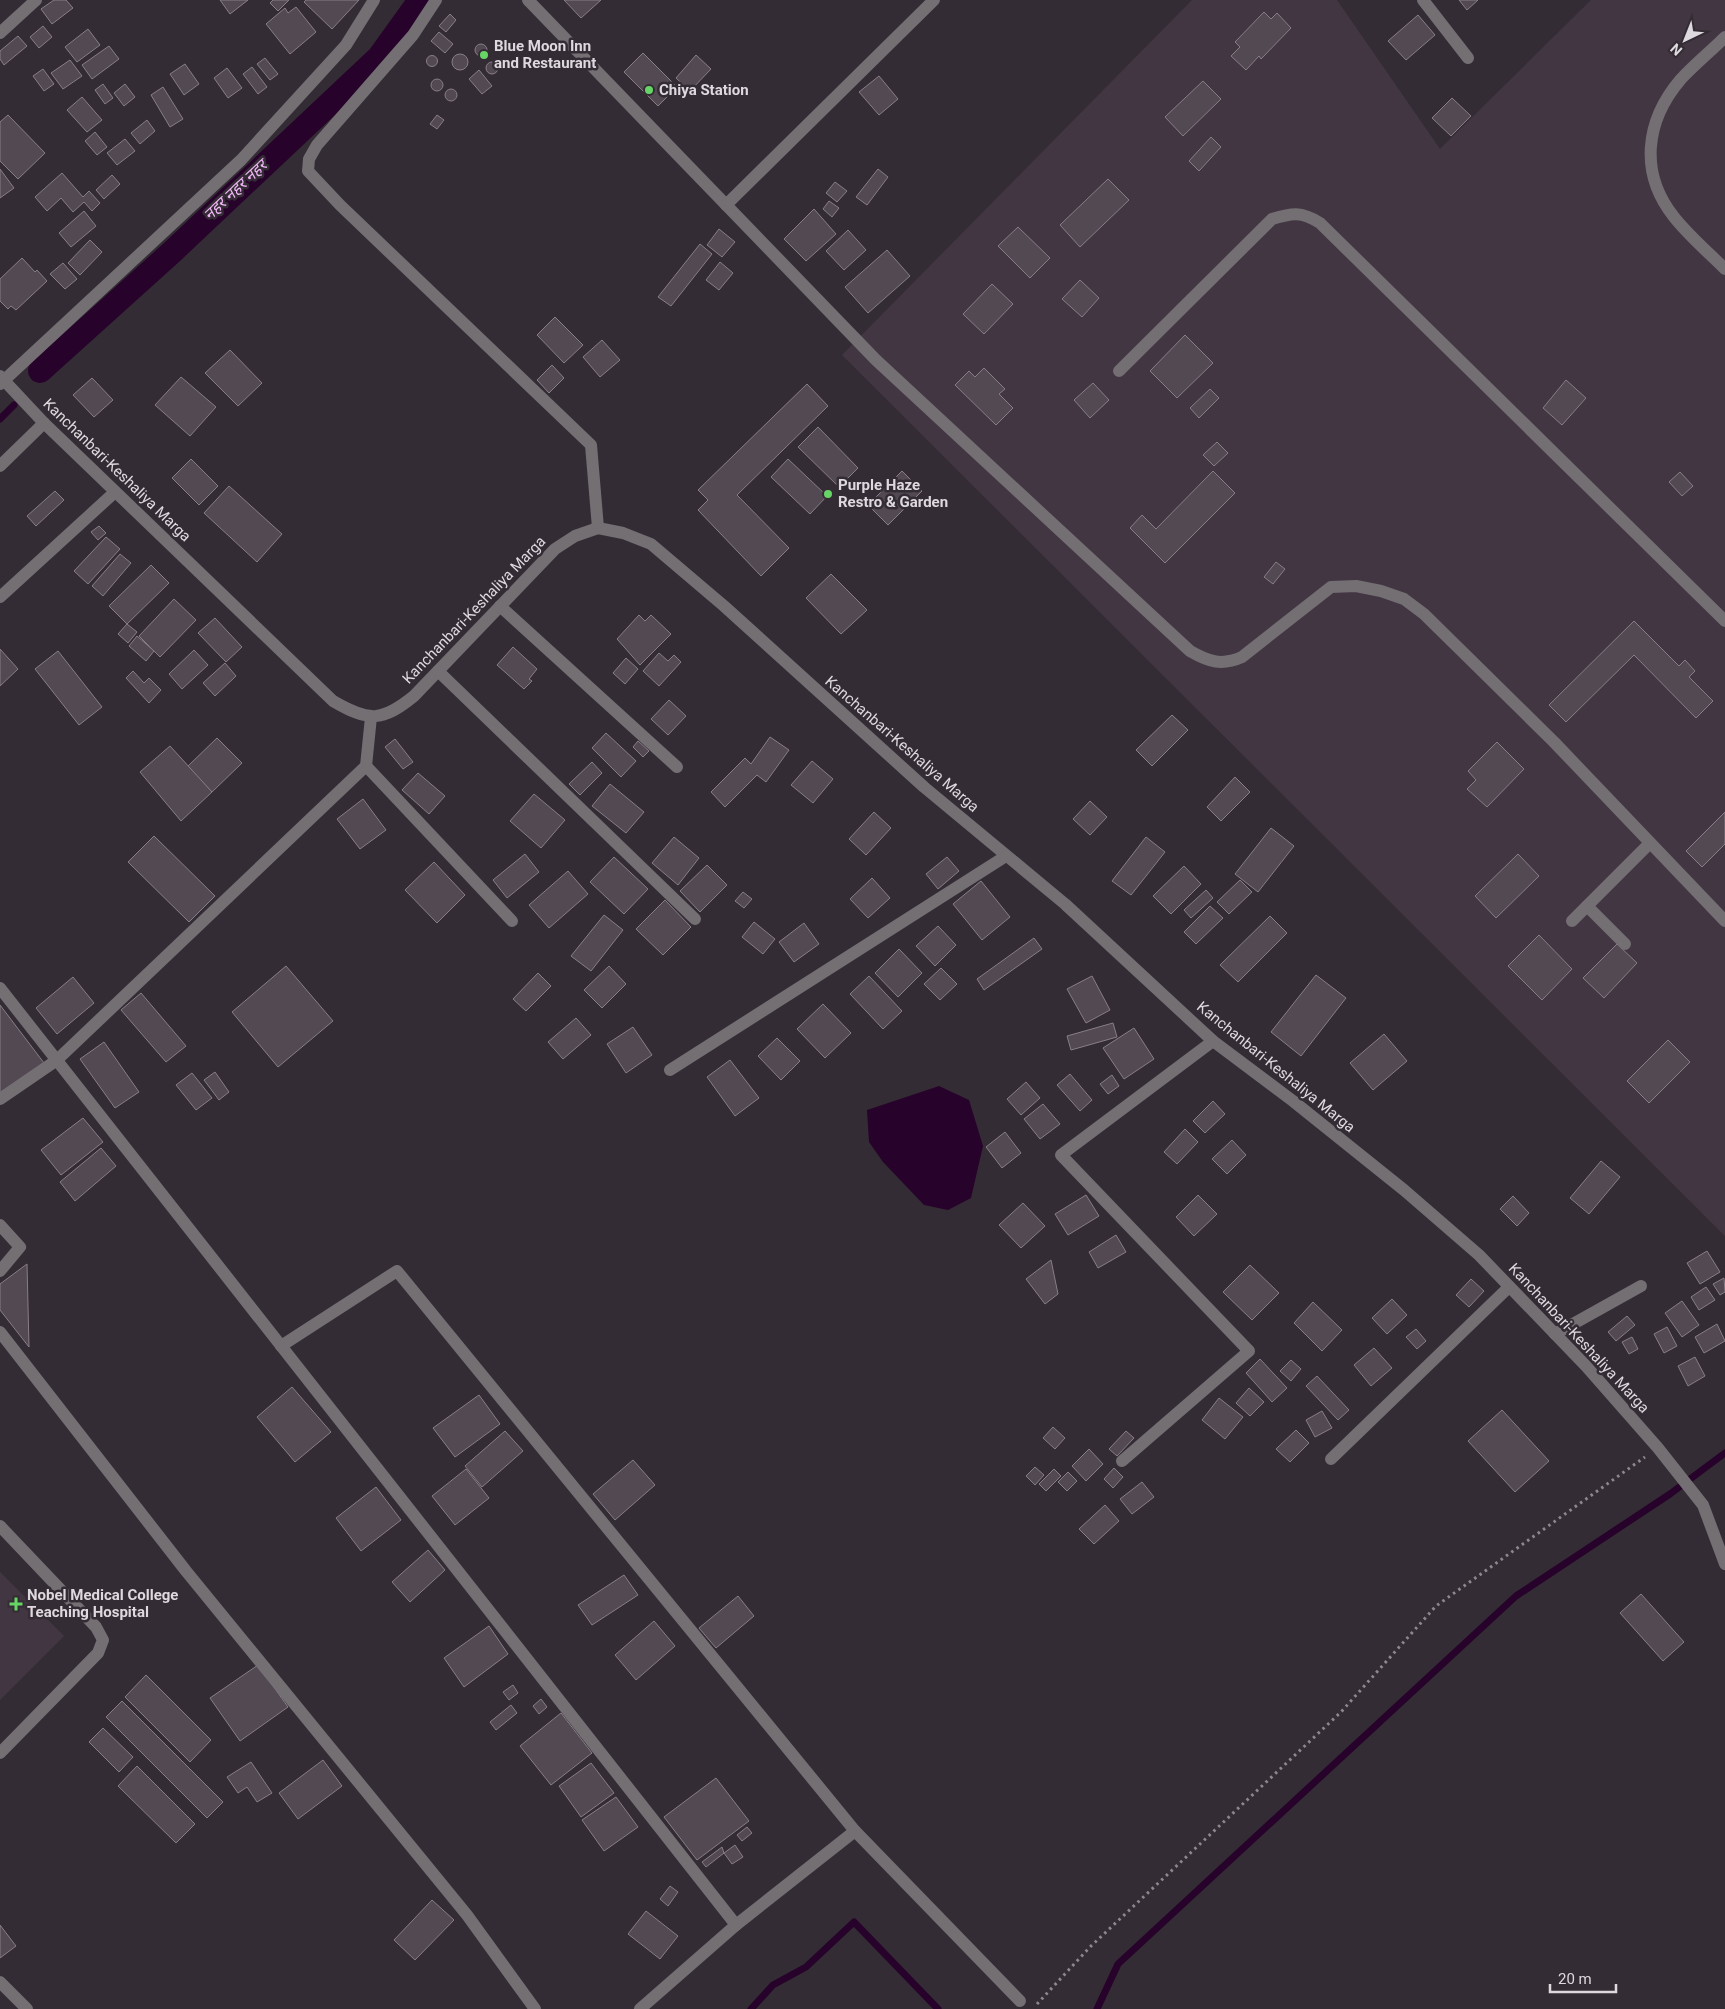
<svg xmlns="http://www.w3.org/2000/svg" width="1725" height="2009" font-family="Roboto,'Noto Sans Devanagari',sans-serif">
<rect width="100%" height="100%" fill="#342c35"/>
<g fill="#423643">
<polygon points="1192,0 1337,0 1440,149 1591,0 1725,0 1725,1236 842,355"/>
<polygon points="0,1572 64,1636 0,1700"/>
</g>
<polygon fill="#27022b" points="939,1086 969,1100 983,1146 971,1198 948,1210 924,1205 883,1162 869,1142 867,1110"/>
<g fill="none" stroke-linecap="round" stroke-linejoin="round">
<g stroke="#27022b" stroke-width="7">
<polyline points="0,419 14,405"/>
<polyline points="751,2009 773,1985 806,1967 854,1922 938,2009"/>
<polyline points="1097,2009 1118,1964 1516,1596 1670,1494 1725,1453"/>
</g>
<polyline stroke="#27022b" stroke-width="24" points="40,371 172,252 379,57 420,0"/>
</g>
<g fill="#524953" stroke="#887e88">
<polygon points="54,0 66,0 73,8 52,24 41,9"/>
<polygon points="220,0 248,0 230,14"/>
<polygon points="273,0 289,0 278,11 270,3"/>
<polygon points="306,0 359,0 332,29 304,2"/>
<polygon points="564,0 601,0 581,18"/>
<polygon points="1459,0 1478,0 1467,10"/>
<polygon points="296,7 316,32 290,54 266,24 285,8 288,13"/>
<polygon points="1264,12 1271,19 1277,13 1291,28 1261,59 1259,56 1246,70 1231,56 1240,47 1235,42"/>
<polygon points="450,14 456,20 446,32 439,26"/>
<polygon points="1418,15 1435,35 1406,60 1388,41"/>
<polygon points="43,26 52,37 39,48 30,37"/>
<polygon points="88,29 100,45 77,62 65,47"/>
<polygon points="439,32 453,44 445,53 431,41"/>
<polygon points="18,36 27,46 4,65 0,59 0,51"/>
<circle cx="481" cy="50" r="6"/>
<polygon points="109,46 119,59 92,79 82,65"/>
<polygon points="643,53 677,87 658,106 624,72"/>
<circle cx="460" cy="62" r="8"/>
<polygon points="696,55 711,69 690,91 676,78"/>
<circle cx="432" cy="61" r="5.5"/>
<polygon points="265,58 278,74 270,80 257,64"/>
<polygon points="70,60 82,76 63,89 51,73"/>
<circle cx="492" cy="68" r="6"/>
<polygon points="185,64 199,84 184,95 170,74"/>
<polygon points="252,67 267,87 258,94 243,74"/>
<polygon points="227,68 242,88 228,98 214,78"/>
<polygon points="43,69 54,84 44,91 33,76"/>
<polygon points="479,70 492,86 482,94 469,79"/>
<polygon points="879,76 898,99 879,115 859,92"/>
<circle cx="437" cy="85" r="6"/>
<polygon points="1203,81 1221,99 1183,136 1165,117"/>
<polygon points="103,84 113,98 105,104 95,90"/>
<polygon points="125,84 135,97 124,106 114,93"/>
<polygon points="163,87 183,119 170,127 151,95"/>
<circle cx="451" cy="95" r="6"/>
<polygon points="82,97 102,120 87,132 67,110"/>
<polygon points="1452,98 1471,116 1451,136 1432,118"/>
<polygon points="8,115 45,153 18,179 0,161 0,122"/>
<polygon points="437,115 444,120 437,129 430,124"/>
<polygon points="147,120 155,131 140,144 131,133"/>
<polygon points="95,132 107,147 97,155 85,141"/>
<polygon points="1211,137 1221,147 1199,171 1189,161"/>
<polygon points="125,139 135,151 117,165 107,153"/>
<polygon points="0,169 14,188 0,198"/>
<polygon points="878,169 888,177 867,205 856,197"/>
<polygon points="62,173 83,197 89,191 100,203 92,211 84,202 73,212 61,198 47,211 35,197"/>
<polygon points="112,175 120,184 104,199 96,190"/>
<polygon points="1108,179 1129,200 1080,247 1060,225"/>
<polygon points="835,182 847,191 837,202 826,193"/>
<polygon points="829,201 839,208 832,217 823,209"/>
<polygon points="814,209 836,234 806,261 784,239"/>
<polygon points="84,211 96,226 71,247 59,233"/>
<polygon points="1018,227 1050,258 1030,278 998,246"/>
<polygon points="719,229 735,242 722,257 707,245"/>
<polygon points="848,230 866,250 844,270 826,251"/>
<polygon points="90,240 102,252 80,275 68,263"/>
<polygon points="700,244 712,254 671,306 658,297"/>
<polygon points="887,250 910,276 868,313 845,287"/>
<polygon points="22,258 35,272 37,270 47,281 16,310 11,306 8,309 0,301 0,279"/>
<polygon points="720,262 733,273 719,290 706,280"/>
<polygon points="63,263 77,279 65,289 50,274"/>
<polygon points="1080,280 1099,298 1082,317 1062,299"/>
<polygon points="992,284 1013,304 984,334 963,314"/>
<polygon points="555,317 583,345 564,363 537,335"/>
<polygon points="1185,335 1213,363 1177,398 1150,371"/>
<polygon points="602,340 620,360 600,377 583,357"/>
<polygon points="230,350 262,383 238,406 205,373"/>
<polygon points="552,365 564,378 549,393 537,380"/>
<polygon points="984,368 1005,389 999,394 1013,408 996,425 955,385 969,371 975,377"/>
<polygon points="181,377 216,407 190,436 155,405"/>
<polygon points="92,378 113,400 94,417 73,395"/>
<polygon points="1566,380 1586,398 1562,425 1543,408"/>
<polygon points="1093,383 1109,400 1090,418 1074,400"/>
<polygon points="807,384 828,406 737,495 789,548 761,576 698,510 708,500 698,490"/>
<polygon points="1210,389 1219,398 1199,418 1190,408"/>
<polygon points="818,427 858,468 839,487 798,447"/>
<polygon points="1217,442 1228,453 1214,466 1203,455"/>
<polygon points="191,459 218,486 199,505 172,478"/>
<polygon points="788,459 827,496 810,514 771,477"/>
<polygon points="902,471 922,491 888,525 868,505"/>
<polygon points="1213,471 1235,493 1165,563 1130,528 1142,515 1156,529"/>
<polygon points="1680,472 1693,486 1682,496 1669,482"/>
<polygon points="229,486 282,534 257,562 204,513"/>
<polygon points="55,491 64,500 36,526 27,516"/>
<polygon points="99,526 106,533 98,540 91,532"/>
<polygon points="106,537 120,549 88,584 74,571"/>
<polygon points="120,554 131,563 103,596 92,586"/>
<polygon points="1276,562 1285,569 1273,584 1264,577"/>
<polygon points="151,565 169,583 127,624 109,606"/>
<polygon points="831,574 867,610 841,634 806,598"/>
<polygon points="174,599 196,620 160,657 139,636"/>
<polygon points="639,615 645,621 651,615 671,634 640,665 617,639"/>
<polygon points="215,618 242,647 226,662 198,633"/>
<polygon points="1634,621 1679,666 1685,660 1695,671 1689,677 1713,701 1696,718 1634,655 1566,722 1549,705"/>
<polygon points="127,624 137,632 128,643 118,634"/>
<polygon points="137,636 154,651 146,661 129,646"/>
<polygon points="513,647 537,669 529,679 532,681 524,689 497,665"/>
<polygon points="0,649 18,669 0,686"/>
<polygon points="194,650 208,665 182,689 169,674"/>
<polygon points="58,651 102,707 79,725 35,669"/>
<polygon points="659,653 668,661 674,655 681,662 659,686 643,671"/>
<polygon points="626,658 638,669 625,684 613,673"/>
<polygon points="225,663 236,676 215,696 203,683"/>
<polygon points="133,671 144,683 149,678 161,690 149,703 126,678"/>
<polygon points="669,700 686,716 668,735 651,719"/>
<polygon points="1172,715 1188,730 1152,766 1136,750"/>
<polygon points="606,733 636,761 621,777 592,748"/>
<polygon points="770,737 789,750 766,782 757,775 725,807 711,792 745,758 751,764"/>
<polygon points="217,738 242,763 212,792 187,767"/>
<polygon points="395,739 413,762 403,769 385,747"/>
<polygon points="638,741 649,751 643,757 633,747"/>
<polygon points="1497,742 1524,769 1487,807 1467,789 1476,780 1468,771"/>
<polygon points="170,746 212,792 181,821 140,772"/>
<polygon points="812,761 833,779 813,803 791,785"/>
<polygon points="592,762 602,773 580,795 569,784"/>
<polygon points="418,773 445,796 429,814 402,790"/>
<polygon points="1235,777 1250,792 1221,821 1207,807"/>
<polygon points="610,784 644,812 626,833 592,806"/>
<polygon points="534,794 565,820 541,848 510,821"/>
<polygon points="363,799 386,830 360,849 337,819"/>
<polygon points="1090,801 1107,817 1090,835 1073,819"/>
<polygon points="874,812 891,828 866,855 849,839"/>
<polygon points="1725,812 1725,844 1702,867 1686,851"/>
<polygon points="1271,828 1294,846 1258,892 1235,874"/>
<polygon points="154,836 215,896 189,922 128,862"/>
<polygon points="674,837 699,858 678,885 652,863"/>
<polygon points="1146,837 1165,852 1131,895 1112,881"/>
<polygon points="525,854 539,872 507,898 493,880"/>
<polygon points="1518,854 1539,876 1496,918 1475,896"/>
<polygon points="614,857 648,889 624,914 590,882"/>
<polygon points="947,857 959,871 938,889 926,874"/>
<polygon points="434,862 465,895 437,923 405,890"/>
<polygon points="707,865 727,885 700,912 680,891"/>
<polygon points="1184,866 1201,884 1171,914 1153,896"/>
<polygon points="568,871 588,894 549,928 529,905"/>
<polygon points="872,878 890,898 868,918 850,899"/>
<polygon points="1240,880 1252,892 1229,914 1217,902"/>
<polygon points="981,881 1010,917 982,940 953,904"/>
<polygon points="1206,890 1213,898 1191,918 1184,910"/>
<polygon points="743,892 752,899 744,908 735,901"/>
<polygon points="665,900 691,927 663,955 636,929"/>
<polygon points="1210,906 1223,918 1196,944 1184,932"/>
<polygon points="604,915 623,930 591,971 571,956"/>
<polygon points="1270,916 1287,933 1238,982 1220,965"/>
<polygon points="754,922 775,939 763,954 742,937"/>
<polygon points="804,923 819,944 794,962 779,942"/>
<polygon points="938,926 956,945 935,966 916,946"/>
<polygon points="1539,935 1572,969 1542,1000 1508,966"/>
<polygon points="1034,938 1042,949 984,990 977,979"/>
<polygon points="1617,944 1637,963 1604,998 1583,978"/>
<polygon points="899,949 922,973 898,997 875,973"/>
<polygon points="286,966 333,1021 278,1067 232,1012"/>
<polygon points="609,966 626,984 602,1008 584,990"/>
<polygon points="941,968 957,984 940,1000 924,984"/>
<polygon points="538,973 551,986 526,1011 513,999"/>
<polygon points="1316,975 1346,998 1301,1056 1271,1032"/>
<polygon points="869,976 902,1011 883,1029 850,994"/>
<polygon points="1092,976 1110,1010 1086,1023 1067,989"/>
<polygon points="73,977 94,1003 57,1034 36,1008"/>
<polygon points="141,993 186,1046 166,1062 121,1010"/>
<polygon points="823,1004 851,1033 825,1058 797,1029"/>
<polygon points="0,1005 44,1063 0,1093"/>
<polygon points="576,1018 591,1035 563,1059 548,1042"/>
<polygon points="1113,1023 1117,1037 1071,1050 1067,1036"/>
<polygon points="633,1027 652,1055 626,1073 607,1044"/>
<polygon points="1134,1028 1154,1059 1124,1079 1103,1048"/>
<polygon points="1384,1034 1407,1061 1373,1090 1350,1063"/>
<polygon points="777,1038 800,1061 781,1080 758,1056"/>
<polygon points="1668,1040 1690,1062 1649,1103 1627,1081"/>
<polygon points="104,1042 139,1092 115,1108 80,1059"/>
<polygon points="730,1060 759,1098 735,1116 707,1077"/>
<polygon points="215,1072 229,1092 219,1100 204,1080"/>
<polygon points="192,1073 212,1098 196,1110 176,1085"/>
<polygon points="1070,1074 1092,1100 1080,1111 1057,1085"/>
<polygon points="1112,1075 1119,1086 1108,1094 1100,1084"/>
<polygon points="1026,1082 1040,1098 1021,1115 1007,1099"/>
<polygon points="1213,1101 1225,1114 1205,1133 1193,1121"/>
<polygon points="1043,1104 1060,1124 1040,1139 1024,1119"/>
<polygon points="83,1118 103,1142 61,1175 41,1150"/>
<polygon points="1185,1129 1198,1142 1177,1164 1164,1152"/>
<polygon points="1005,1132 1021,1153 1002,1168 986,1147"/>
<polygon points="1232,1140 1246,1155 1227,1174 1212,1159"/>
<polygon points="101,1148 116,1166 75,1201 60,1182"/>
<polygon points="1601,1161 1620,1177 1589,1214 1570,1198"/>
<polygon points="1086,1195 1099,1216 1068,1235 1055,1214"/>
<polygon points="1198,1195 1217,1214 1194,1236 1176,1217"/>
<polygon points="1513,1196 1529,1213 1517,1226 1500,1209"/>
<polygon points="1023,1203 1045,1226 1021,1248 999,1225"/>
<polygon points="1116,1235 1126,1252 1098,1268 1089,1252"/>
<polygon points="1707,1251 1720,1272 1700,1284 1687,1263"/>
<polygon points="1051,1260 1058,1294 1045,1304 1026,1279"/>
<polygon points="27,1264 29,1347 0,1310 0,1284"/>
<polygon points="1250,1265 1279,1293 1252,1320 1223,1292"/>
<polygon points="1724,1278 1725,1292 1720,1295 1713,1284"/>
<polygon points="1471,1279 1484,1291 1469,1307 1456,1295"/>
<polygon points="1706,1287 1715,1300 1699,1310 1691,1297"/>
<polygon points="1392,1299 1407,1315 1387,1334 1372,1318"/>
<polygon points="1682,1301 1699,1325 1682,1337 1665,1313"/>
<polygon points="1313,1302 1342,1330 1322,1351 1294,1323"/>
<polygon points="1627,1316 1635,1325 1616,1341 1608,1332"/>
<polygon points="1717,1324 1725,1341 1704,1353 1695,1337"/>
<polygon points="1667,1327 1677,1346 1664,1353 1654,1334"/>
<polygon points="1416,1329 1426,1341 1417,1349 1406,1337"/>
<polygon points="1632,1337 1638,1349 1629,1354 1622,1342"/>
<polygon points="1374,1348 1392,1368 1371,1386 1354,1365"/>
<polygon points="1695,1357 1705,1376 1688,1386 1678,1366"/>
<polygon points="1260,1359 1287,1388 1272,1402 1246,1373"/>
<polygon points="1291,1360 1301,1369 1291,1381 1280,1371"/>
<polygon points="1317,1376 1349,1410 1338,1420 1306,1386"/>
<polygon points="292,1387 331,1432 295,1462 257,1417"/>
<polygon points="1249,1388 1264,1402 1250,1416 1236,1403"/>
<polygon points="479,1395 500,1424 455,1457 433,1428"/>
<polygon points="1219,1398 1243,1417 1225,1439 1202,1420"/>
<polygon points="1502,1410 1549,1461 1515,1492 1468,1441"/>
<polygon points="1322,1411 1332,1428 1315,1437 1306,1420"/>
<polygon points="1053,1427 1065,1438 1055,1449 1043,1438"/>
<polygon points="1296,1430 1309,1443 1290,1462 1276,1449"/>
<polygon points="505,1431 523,1451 482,1487 465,1466"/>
<polygon points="1126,1431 1134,1438 1117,1456 1109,1449"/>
<polygon points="1089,1449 1103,1464 1086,1481 1072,1466"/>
<polygon points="633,1460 655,1485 615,1520 593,1494"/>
<polygon points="1035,1467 1044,1475 1035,1485 1026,1476"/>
<polygon points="1114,1468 1123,1477 1113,1488 1104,1479"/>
<polygon points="466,1469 489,1498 455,1525 432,1496"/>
<polygon points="1054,1469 1061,1476 1046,1491 1039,1484"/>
<polygon points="1068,1472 1077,1481 1067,1491 1058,1482"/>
<polygon points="1142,1482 1154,1497 1132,1514 1120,1499"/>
<polygon points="376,1487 401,1520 361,1551 336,1518"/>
<polygon points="1105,1505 1119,1521 1094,1544 1079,1529"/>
<polygon points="428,1550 445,1570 410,1602 392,1582"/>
<polygon points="624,1575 638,1595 592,1625 578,1605"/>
<polygon points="1641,1594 1684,1642 1663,1661 1620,1613"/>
<polygon points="738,1596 754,1616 716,1648 699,1628"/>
<polygon points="654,1621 675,1646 636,1680 615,1655"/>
<polygon points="489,1626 508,1654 464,1687 444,1658"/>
<polygon points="258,1665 288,1707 240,1741 210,1698"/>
<polygon points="146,1675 211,1740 190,1762 125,1697"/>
<polygon points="513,1685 518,1693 509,1700 503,1692"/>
<polygon points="541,1699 547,1707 539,1714 533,1706"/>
<polygon points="122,1701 223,1802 207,1818 106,1717"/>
<polygon points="511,1705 517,1713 496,1730 490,1722"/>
<polygon points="561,1713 592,1753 551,1785 520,1746"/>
<polygon points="103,1728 133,1757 119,1772 89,1742"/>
<polygon points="323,1760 342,1786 298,1819 279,1793"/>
<polygon points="251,1762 272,1793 257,1802 247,1787 238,1793 227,1777"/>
<polygon points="591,1763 614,1793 581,1817 559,1786"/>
<polygon points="137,1766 195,1824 176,1843 118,1786"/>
<polygon points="716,1778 749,1821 697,1860 664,1817"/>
<polygon points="616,1797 638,1827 604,1851 582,1820"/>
<polygon points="747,1827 752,1833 742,1841 737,1835"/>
<polygon points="735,1845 743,1857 732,1864 724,1853"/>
<polygon points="722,1847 724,1853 706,1867 702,1862"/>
<polygon points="670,1886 678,1892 668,1906 660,1899"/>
<polygon points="432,1900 454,1920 415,1960 394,1940"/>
<polygon points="646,1911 678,1936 660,1959 628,1934"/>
<polygon points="0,1925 16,1946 0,1958"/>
</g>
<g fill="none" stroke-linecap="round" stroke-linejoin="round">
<polyline stroke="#8e878e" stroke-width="3" stroke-dasharray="2.5 4" stroke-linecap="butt" points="1037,2004 1090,1947 1341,1712 1436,1606 1645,1457"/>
<g stroke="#736f73" stroke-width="12">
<polyline points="436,0 413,35 317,145 309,159 308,171 340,205 591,445 598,528"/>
<path d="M528 0 876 360 1190 651C1209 662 1222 666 1242 657L1331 587 1356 586 1381 591 1404 599 1424 614 1554 742 1725 921"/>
<polyline points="1423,0 1468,58"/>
<polyline points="0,33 36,0"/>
<path d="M1725 37C1711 51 1695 64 1681 79 1645 121 1639 173 1674 217 1689 236 1708 252 1725 269"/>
<polyline points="726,205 934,0"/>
<path d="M1119 371 1272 219C1292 213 1301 211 1320 223L1725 621"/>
<path d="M0 376 44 423 333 701C369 722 382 722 414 696L555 549 575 536 598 528 623 533 651 544 724 606 924 787 1065 904 1213 1041 1293 1101 1404 1190 1479 1255 1586 1366 1658 1448 1703 1505 1725 1564"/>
<polyline points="0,384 241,160 346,45 374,0"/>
<polyline points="0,466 44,423"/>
<polyline points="0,597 115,492"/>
<polyline points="500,606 677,767"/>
<polyline points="438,671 695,919"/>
<polyline points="366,766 512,921"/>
<polyline points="1587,906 1625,944"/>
<polyline points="1572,921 1650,843"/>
<polyline points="0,988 736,1925"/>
<polyline points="670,1070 1006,856"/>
<polyline points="0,1099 57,1060 366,766 371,717"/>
<polyline points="0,1225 20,1247 0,1271"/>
<polyline points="0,1332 186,1571 467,1915 535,2009"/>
<polyline points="1555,1334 1641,1286"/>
<polyline points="281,1346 397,1271 855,1831 1020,2001"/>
<polyline points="1331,1459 1509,1287"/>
<polyline points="1122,1461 1249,1351 1061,1155 1213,1041"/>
<polyline points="0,1526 96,1627 103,1640 98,1653 0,1753"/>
<polyline points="0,1982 27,2009"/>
<polyline points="640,2009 736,1925 855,1831"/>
</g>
</g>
<g fill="#67d466" stroke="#342c35" stroke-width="2">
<circle cx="484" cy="55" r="5"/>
<circle cx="649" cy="90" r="5"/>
<circle cx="828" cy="494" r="5"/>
<path d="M13.5 1596.5h5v5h5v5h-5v5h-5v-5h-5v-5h5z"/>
</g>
<g text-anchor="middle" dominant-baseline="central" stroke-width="5" stroke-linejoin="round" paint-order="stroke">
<g font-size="15" font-weight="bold" fill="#ded9de" stroke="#342c35" text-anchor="start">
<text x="494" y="46">Blue Moon Inn<tspan x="494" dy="17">and Restaurant</tspan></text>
<text x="659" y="90">Chiya Station</text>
<text x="838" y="485">Purple Haze<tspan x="838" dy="17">Restro &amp; Garden</tspan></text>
<text x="27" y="1595">Nobel Medical College<tspan x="27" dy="17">Teaching Hospital</tspan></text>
</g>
<g font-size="15" fill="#ded9de" stroke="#342c35">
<text transform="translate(117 470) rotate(44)">Kanchanbari-Keshaliya Marga</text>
<text transform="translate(474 610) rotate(-46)">Kanchanbari-Keshaliya Marga</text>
<text transform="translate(902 744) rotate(41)">Kanchanbari-Keshaliya Marga</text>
<text transform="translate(1276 1067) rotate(39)">Kanchanbari-Keshaliya Marga</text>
<text transform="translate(1579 1338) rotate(47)">Kanchanbari-Keshaliya Marga</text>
</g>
<g font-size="16" font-style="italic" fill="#f2b6f8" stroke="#342c35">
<text transform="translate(235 190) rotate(-43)">नहर नहर नहर</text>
</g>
</g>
<g transform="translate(1685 40) rotate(223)" stroke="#342c35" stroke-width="4" paint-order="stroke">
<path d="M0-4L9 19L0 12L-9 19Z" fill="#ded9de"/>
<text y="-8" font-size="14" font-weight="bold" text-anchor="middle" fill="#ded9de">N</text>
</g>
<path d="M1550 1984v8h66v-8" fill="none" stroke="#ded9de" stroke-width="2.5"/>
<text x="1558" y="1984" font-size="15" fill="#ded9de" stroke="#342c35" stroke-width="4" paint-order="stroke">20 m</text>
</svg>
